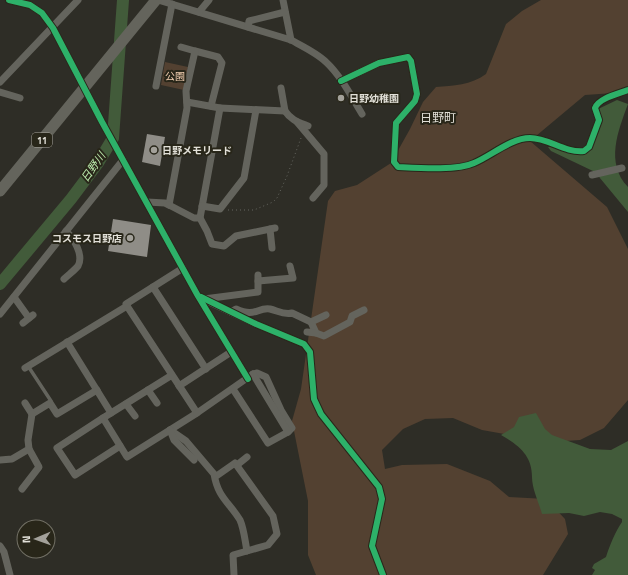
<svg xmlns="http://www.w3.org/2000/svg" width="628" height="575" font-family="'Titillium Web','Noto Sans JP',sans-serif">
<rect width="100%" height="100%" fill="#2e2d26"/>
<g fill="#534131">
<path d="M541 0H628V92L585 95 530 141 607 207 628 249V400L604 428 580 440 550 442 482 430 453 418 425 419 403 429 382 450 385 469 402 465 447 464 490 481 509 497 546 499 565 519 568 534 543 575H316L308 555V501L292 421 301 389 328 201 335 191 357 185 391 163 410 129 423 102 436 87C453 86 471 85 486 74L506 24 522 11Z"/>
<polygon points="165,62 188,67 184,90 161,85"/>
</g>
<g fill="#425b3a">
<path d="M617 100 628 104C618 131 605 163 628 187V212L595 172 551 151 548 147C561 146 576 157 588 152L593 142 596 110Z"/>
<path d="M536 413 545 429 552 435 590 449 611 450 628 441V575H592L595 570 592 568 594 564 606 557C609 547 616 530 622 522V519L612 514 600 512 584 516 569 513 542 514C539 503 532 489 532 477 532 456 520 446 501 435L514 427 519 417Z"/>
</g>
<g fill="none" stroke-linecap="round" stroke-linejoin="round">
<polyline stroke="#425b3a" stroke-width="12" points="0,284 71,199 98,163 113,138 123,0"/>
</g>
<g fill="#8f8d87">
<polygon points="147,134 165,137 160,166 142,162"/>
<polygon points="113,219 151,225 147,257 108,251"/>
</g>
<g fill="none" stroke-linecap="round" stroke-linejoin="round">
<polyline stroke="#656660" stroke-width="1" stroke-dasharray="1 3" stroke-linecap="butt" points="228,210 254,210 273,202 277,198 287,176 301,138"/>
<polyline stroke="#64645d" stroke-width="3.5" points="28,366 51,401 50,403"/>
<g stroke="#64645d" stroke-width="7">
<polyline points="9,0 30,5 42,13 53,28 102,122 198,296 248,379"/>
<path d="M158 0 291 40C302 46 317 53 326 62 341 76 351 96 362 114"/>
<polyline points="283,0 291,40"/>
<polyline points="199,12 209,0"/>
<polyline points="248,27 249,21 285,12"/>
<polyline points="195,51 218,57 222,63 211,106"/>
<path d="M341 81 379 63 408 57 411 61 417 94 415 101 396 123 394 162 398 167C417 168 457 171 474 163 491 156 511 138 530 138 549 138 564 153 584 151L589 147 599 120 595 108C599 98 618 94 628 90"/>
<polyline points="0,82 78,0"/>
<polyline points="156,86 172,4"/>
<polyline points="0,92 20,98"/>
<polyline points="187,102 220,108 200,218"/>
<polyline points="220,108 285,111 281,88"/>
<path d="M285 111C291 120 298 122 308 126"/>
<polyline points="297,122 324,154 324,185 313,198"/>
<polyline points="592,175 622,168"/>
<polyline points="147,202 165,203 169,205 187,108 186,91 195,51 181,47"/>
<polyline points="169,205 194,218 200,218 207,231 212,244 224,246 236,236 275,228"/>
<polyline points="202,206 220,209 244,178 256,110"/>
<polyline points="270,229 272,248"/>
<polyline points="258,275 258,281 293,278 290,266"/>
<path d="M64 279C68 275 74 271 78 266 84 255 74 239 66 231"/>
<polyline points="153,287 206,369"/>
<polyline points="14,297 29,318"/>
<polyline points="199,297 256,324 304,344 310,352 314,399 321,414 379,487 382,499 372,546 383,575"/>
<polyline points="204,299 258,292 258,281"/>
<polyline points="127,306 197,413 127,457 103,418 172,375"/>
<path d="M231 312 236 309C256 318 257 307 270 309 278 311 284 315 292 313L311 322 326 315"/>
<polyline points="0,314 123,160"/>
<polyline points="311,322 316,333 324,336 350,322 352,316 364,310"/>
<polyline points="23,323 33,315"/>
<polyline points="307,332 316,333"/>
<polyline points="67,342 111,413"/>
<polyline points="25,368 127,306 126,304 183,268"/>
<polyline points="253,374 257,373 266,377 281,410 292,428 288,432"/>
<polyline points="179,386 231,352"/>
<polyline points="148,390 157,403"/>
<polyline points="25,403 32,414 50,403 57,414 97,390"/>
<polyline points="126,404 135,416"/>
<polyline points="197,413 253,374 288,432 268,443 233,389"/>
<polyline points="103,418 57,448 75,475 120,446"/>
<path d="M170 430 186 441 214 474C218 498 229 502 240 520 244 529 245 541 247 551L268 545 277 534 273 516 235 463 215 477"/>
<polyline points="170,430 174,440 194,460"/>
<polyline points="0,460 12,459 29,449"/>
<polyline points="237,465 247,457"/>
<polyline points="22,489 39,467 29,449 28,440 32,414"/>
<polyline points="0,546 4,552 10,575"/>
<polyline points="234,575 233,555 247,551"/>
</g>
<polyline stroke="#64645c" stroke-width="11" points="0,191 156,0"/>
<defs>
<g id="cycleway">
<polyline points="9,0 30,5 42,13 53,28 102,122 198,296 248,379"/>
<path d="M341 81 379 63 408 57 411 61 417 94 415 101 396 123 394 162 398 167C417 168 457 171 474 163 491 156 511 138 530 138 549 138 564 153 584 151L589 147 599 120 595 108C599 98 618 94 628 90"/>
<polyline points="201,297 256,324 304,344 310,352 314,399 321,414 379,487 382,499 372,546 383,575"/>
</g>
</defs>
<use href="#cycleway" stroke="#282619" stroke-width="8"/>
<use href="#cycleway" stroke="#2db169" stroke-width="6"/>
</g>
<g fill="#a3a19a" stroke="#282619" stroke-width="1.5">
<circle cx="341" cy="98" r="4"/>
<circle cx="154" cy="150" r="4"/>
<circle cx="130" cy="238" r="4"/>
</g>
<g text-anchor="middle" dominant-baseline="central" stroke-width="4" stroke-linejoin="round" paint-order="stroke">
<rect fill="#282619" stroke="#aaa89f" stroke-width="1" x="32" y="133" width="20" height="14" rx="3"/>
<g font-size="9" font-weight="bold" fill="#e2e0d8">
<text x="42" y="140">11</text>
</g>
<g font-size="10" fill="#f7d2b4" stroke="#282619">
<text x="175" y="76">公園</text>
</g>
<g font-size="10" font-weight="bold" fill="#e2e0d8" stroke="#282619" text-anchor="start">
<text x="349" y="98">日野幼稚園</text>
<text x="162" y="150">日野メモリード</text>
<text x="122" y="238" text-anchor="end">コスモス日野店</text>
</g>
<g font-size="11" font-style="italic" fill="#bcebad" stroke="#282619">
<text transform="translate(93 167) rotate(-55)">日野川</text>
</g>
<g font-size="12" fill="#e2e0d8" stroke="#282619">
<text x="438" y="117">日野町</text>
</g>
</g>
<g transform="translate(36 539) rotate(268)"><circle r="19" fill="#282619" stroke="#727065"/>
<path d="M0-3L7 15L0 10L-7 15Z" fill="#a3a19a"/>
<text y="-6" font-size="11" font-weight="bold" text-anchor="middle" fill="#e2e0d8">N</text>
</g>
</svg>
